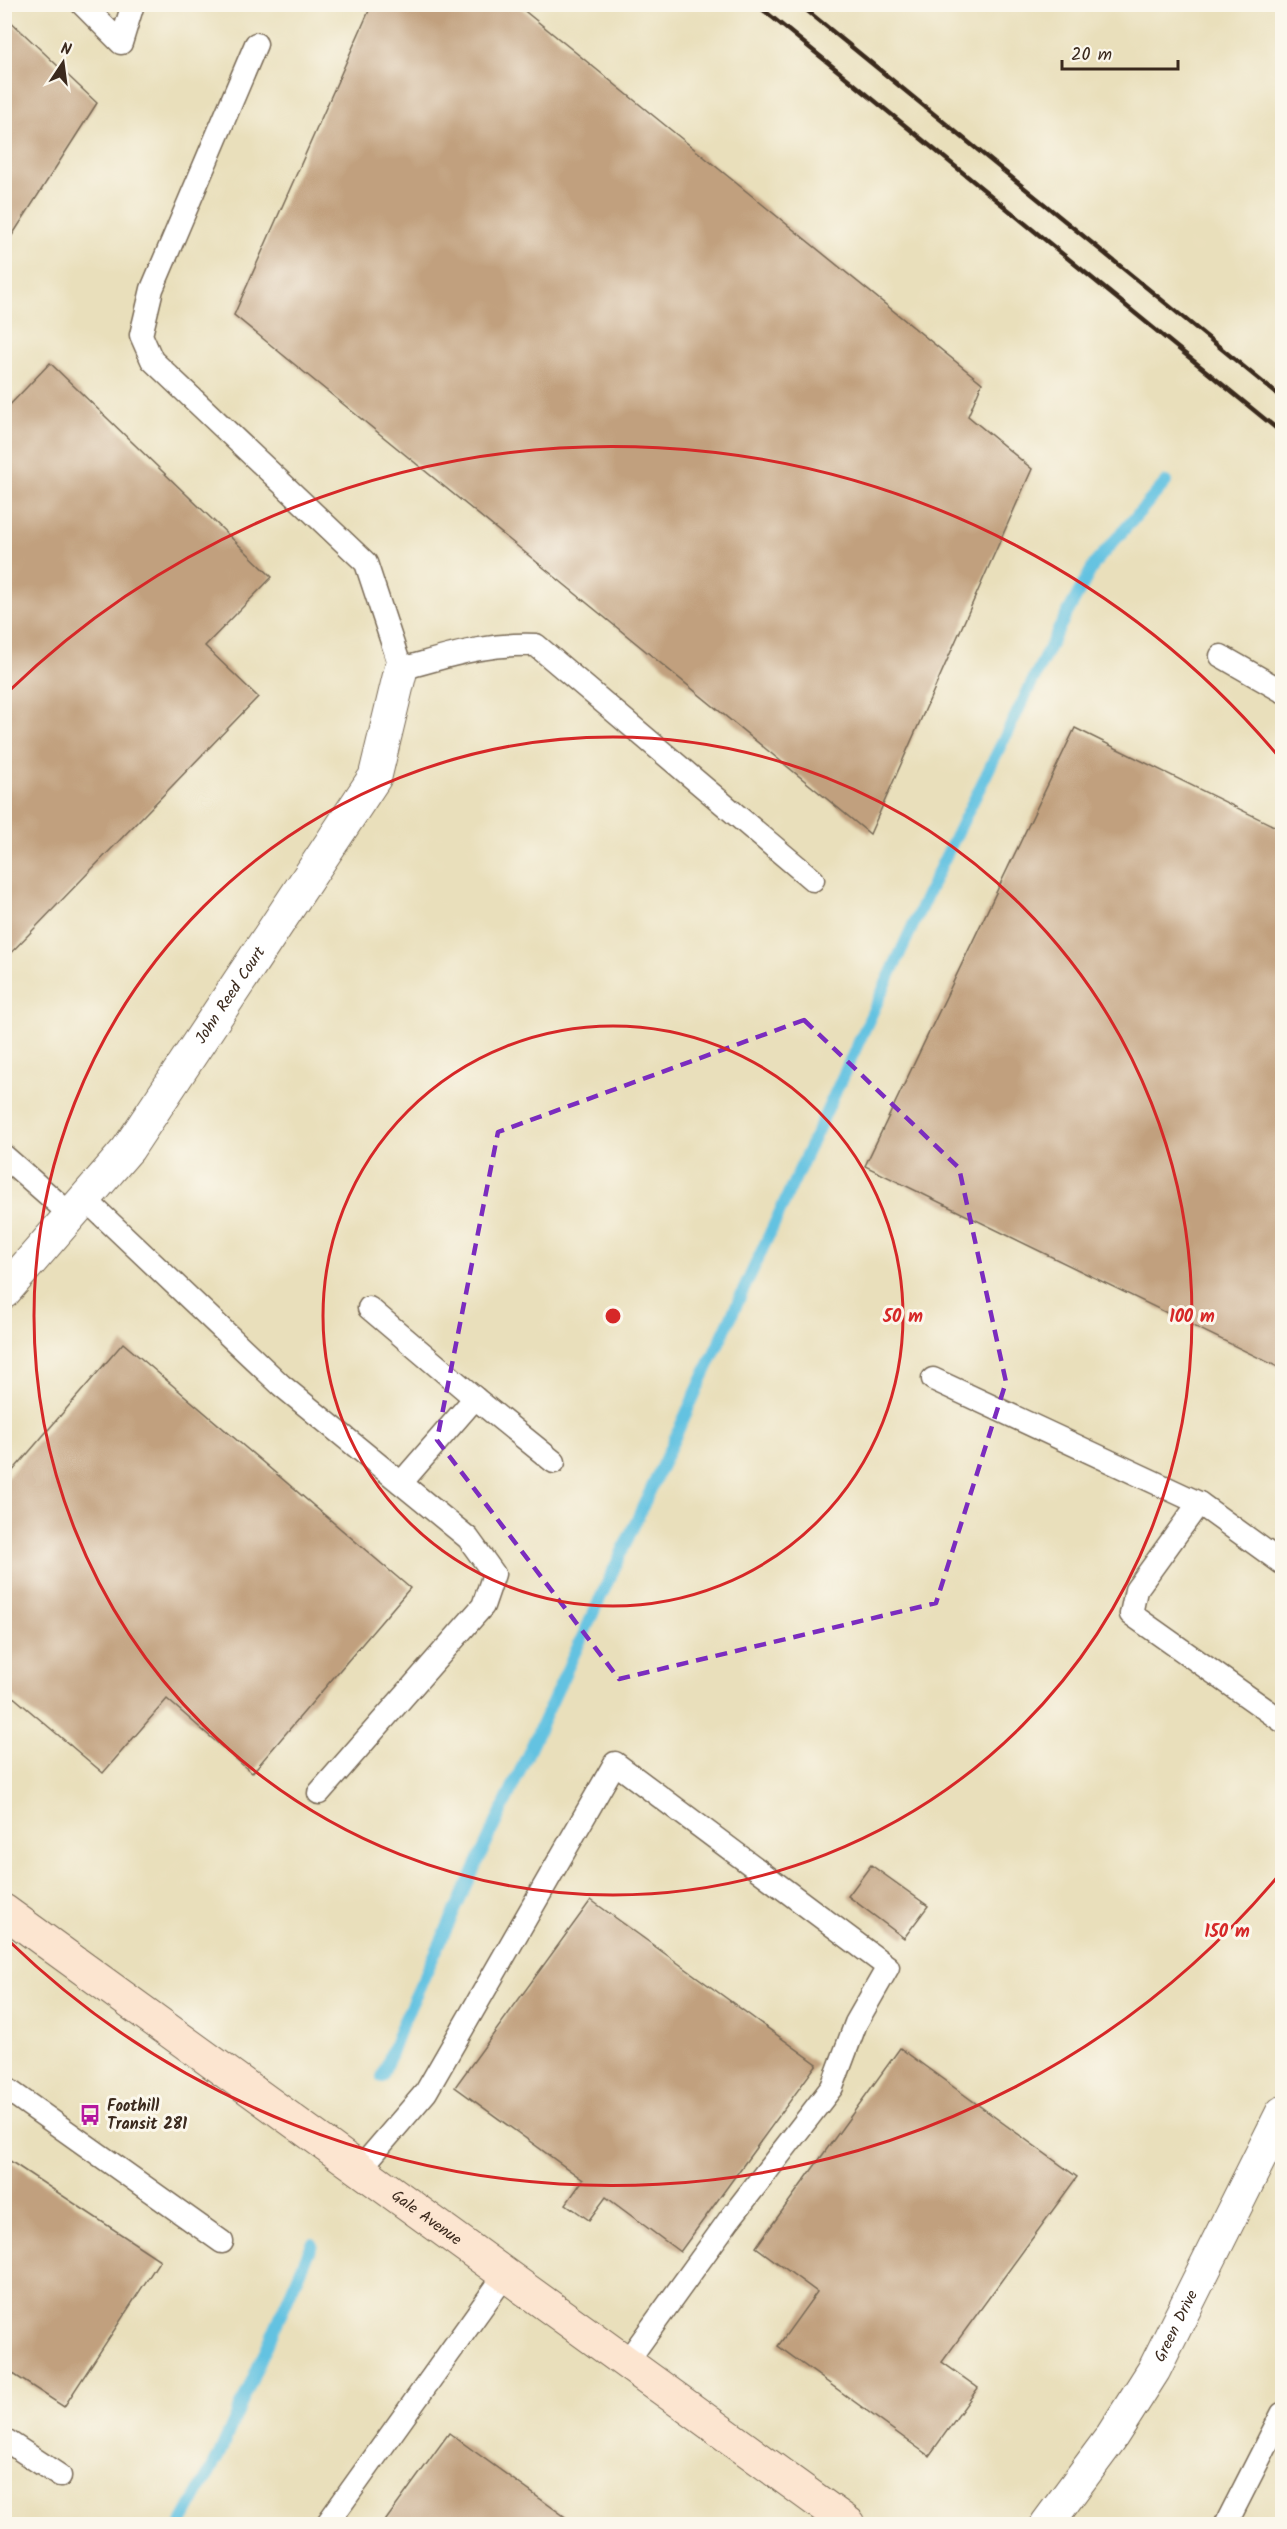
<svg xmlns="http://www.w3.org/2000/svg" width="1287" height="2529" font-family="Kalam,sans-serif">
<rect width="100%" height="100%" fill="#fbf7ec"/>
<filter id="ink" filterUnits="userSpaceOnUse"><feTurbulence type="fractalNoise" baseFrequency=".0167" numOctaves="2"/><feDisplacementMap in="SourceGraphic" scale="12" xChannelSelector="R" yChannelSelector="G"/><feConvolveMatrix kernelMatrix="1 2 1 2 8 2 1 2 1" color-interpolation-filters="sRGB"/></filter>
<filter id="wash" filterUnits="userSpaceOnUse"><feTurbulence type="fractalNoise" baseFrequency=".008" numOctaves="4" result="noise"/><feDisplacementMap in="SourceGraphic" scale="24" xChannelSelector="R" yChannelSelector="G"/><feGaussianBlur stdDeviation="1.35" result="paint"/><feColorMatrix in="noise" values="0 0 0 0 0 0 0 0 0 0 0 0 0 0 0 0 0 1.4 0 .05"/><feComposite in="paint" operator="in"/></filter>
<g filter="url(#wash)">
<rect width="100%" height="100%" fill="#e9dfbb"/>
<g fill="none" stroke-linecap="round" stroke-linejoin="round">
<g stroke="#63c2e1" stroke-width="12">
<polyline points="382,2077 400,2029 934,880 1057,632 1095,563 1166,482"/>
<polyline points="181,2524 219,2455 312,2244"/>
</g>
</g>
<g id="blocks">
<g fill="#c1a07e">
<polygon points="372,4 516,4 982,383 968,416 1032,469 870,834 234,315"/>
<polygon points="4,15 97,103 4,248"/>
<polygon points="50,363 272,577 205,646 258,697 4,960 4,411"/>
<polygon points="1075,728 1282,830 1282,1369 865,1166"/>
<polygon points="123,1343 410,1588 252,1773 167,1699 103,1773 4,1689 4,1481"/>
<polygon points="871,1865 928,1906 904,1938 848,1896"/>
<polygon points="591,1900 817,2064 680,2252 606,2197 589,2220 566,2204 583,2180 455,2087"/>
<polygon points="900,2048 1077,2177 942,2362 978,2388 929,2456 778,2346 817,2292 756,2247"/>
<polygon points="4,2157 160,2260 64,2407 4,2368"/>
<polygon points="449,2433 575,2524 383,2524"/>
</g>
</g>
</g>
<g filter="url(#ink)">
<use href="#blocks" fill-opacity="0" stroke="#786955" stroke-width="1.5"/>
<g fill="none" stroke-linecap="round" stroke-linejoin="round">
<defs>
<g id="lane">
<polyline points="82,4 121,43 133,4"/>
<path d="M256 44 152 289 141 335 152 360 366 563 401 669C449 656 485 643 536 645L813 880"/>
<polyline points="1221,656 1282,691"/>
<polyline points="4,1156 71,1215"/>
<polyline points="85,1199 281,1385 468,1538 494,1574 483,1606 319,1793"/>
<polyline points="369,1308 475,1398 554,1462"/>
<polyline points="933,1379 1199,1503 1282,1563"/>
<polyline points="401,1483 475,1398"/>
<polyline points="1199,1503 1136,1590 1131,1614 1282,1721"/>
<polyline points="4,2087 222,2242"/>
<polyline points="360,2169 426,2092 615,1763 888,1967 856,2023 832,2087 729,2220 626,2363"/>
<polyline points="4,2439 60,2476"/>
<polyline points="327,2524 505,2275"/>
<polyline points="1226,2524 1282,2414"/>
</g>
<g id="street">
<path id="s1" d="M4 1292 128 1149 375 777 401 669"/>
<path id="s2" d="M1047 2524 1110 2439 1154 2370 1282 2113"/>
</g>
<g id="secondary">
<path id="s3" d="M4 1911 849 2524"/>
</g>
</defs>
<use href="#lane" stroke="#786955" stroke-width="25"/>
<use href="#street" stroke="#786955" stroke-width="35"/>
<use href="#secondary" stroke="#786955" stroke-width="35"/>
<use href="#lane" stroke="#fff" stroke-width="22"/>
<use href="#street" stroke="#fff" stroke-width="33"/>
<use href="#secondary" stroke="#fce5d0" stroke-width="33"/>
<g stroke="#3b2a1e" stroke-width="4.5">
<polyline points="756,4 1282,433"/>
<polyline points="799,4 1282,398"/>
</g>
</g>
</g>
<path fill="none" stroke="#7b2cbf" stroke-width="4.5" stroke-dasharray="12 8" stroke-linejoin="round" d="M804 1020 959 1168 1006 1382 936 1603 619 1679 437 1440 498 1132Z"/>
<g fill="none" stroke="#d62828" stroke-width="3">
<circle cx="613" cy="1316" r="290"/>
<circle cx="613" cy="1316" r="579"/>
<path d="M1279 1875A869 869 0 0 1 9 1941M9 691A869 869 0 0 1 1279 757"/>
</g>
<defs>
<symbol id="bus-bare" viewBox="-9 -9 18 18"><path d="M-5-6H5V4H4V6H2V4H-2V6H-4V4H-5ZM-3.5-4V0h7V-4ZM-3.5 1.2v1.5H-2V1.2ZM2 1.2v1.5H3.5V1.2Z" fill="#b5179e" stroke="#fbf7ec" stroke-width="2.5" paint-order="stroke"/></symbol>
</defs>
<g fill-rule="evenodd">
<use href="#bus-bare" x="75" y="2100" width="30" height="30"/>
</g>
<g text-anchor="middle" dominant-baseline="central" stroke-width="6" stroke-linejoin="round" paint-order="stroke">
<g font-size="16" fill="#3b2a1e" stroke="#fbf7ec">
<text stroke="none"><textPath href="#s1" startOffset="374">John Reed Court</textPath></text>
<text stroke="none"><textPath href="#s3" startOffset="522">Gale Avenue</textPath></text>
<text stroke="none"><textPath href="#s2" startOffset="237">Green Drive</textPath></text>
</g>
<g font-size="16" font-weight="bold" fill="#3b2a1e" stroke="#fbf7ec" text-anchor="start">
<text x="107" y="2106">Foothill<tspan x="107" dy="18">Transit 281</tspan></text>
</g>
</g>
<circle cx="613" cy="1316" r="9" fill="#d62828" stroke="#fbf7ec" stroke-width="3"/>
<g font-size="18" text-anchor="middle" font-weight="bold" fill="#d62828" stroke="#fbf7ec" stroke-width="6" stroke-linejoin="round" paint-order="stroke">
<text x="903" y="1322">50 m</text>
<text x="1192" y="1322">100 m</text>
<text x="1227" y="1937">150 m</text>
</g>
<rect width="1287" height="2529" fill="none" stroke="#fbf7ec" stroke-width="24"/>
<g transform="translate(63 63) rotate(13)" stroke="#fbf7ec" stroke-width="4.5" paint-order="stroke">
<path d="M0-4.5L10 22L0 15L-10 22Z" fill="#3b2a1e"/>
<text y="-9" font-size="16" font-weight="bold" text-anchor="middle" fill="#3b2a1e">N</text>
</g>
<path d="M1062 60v9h116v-9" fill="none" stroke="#3b2a1e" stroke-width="3"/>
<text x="1071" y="60" font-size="18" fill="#3b2a1e" stroke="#fbf7ec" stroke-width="4.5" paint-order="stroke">20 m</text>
</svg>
